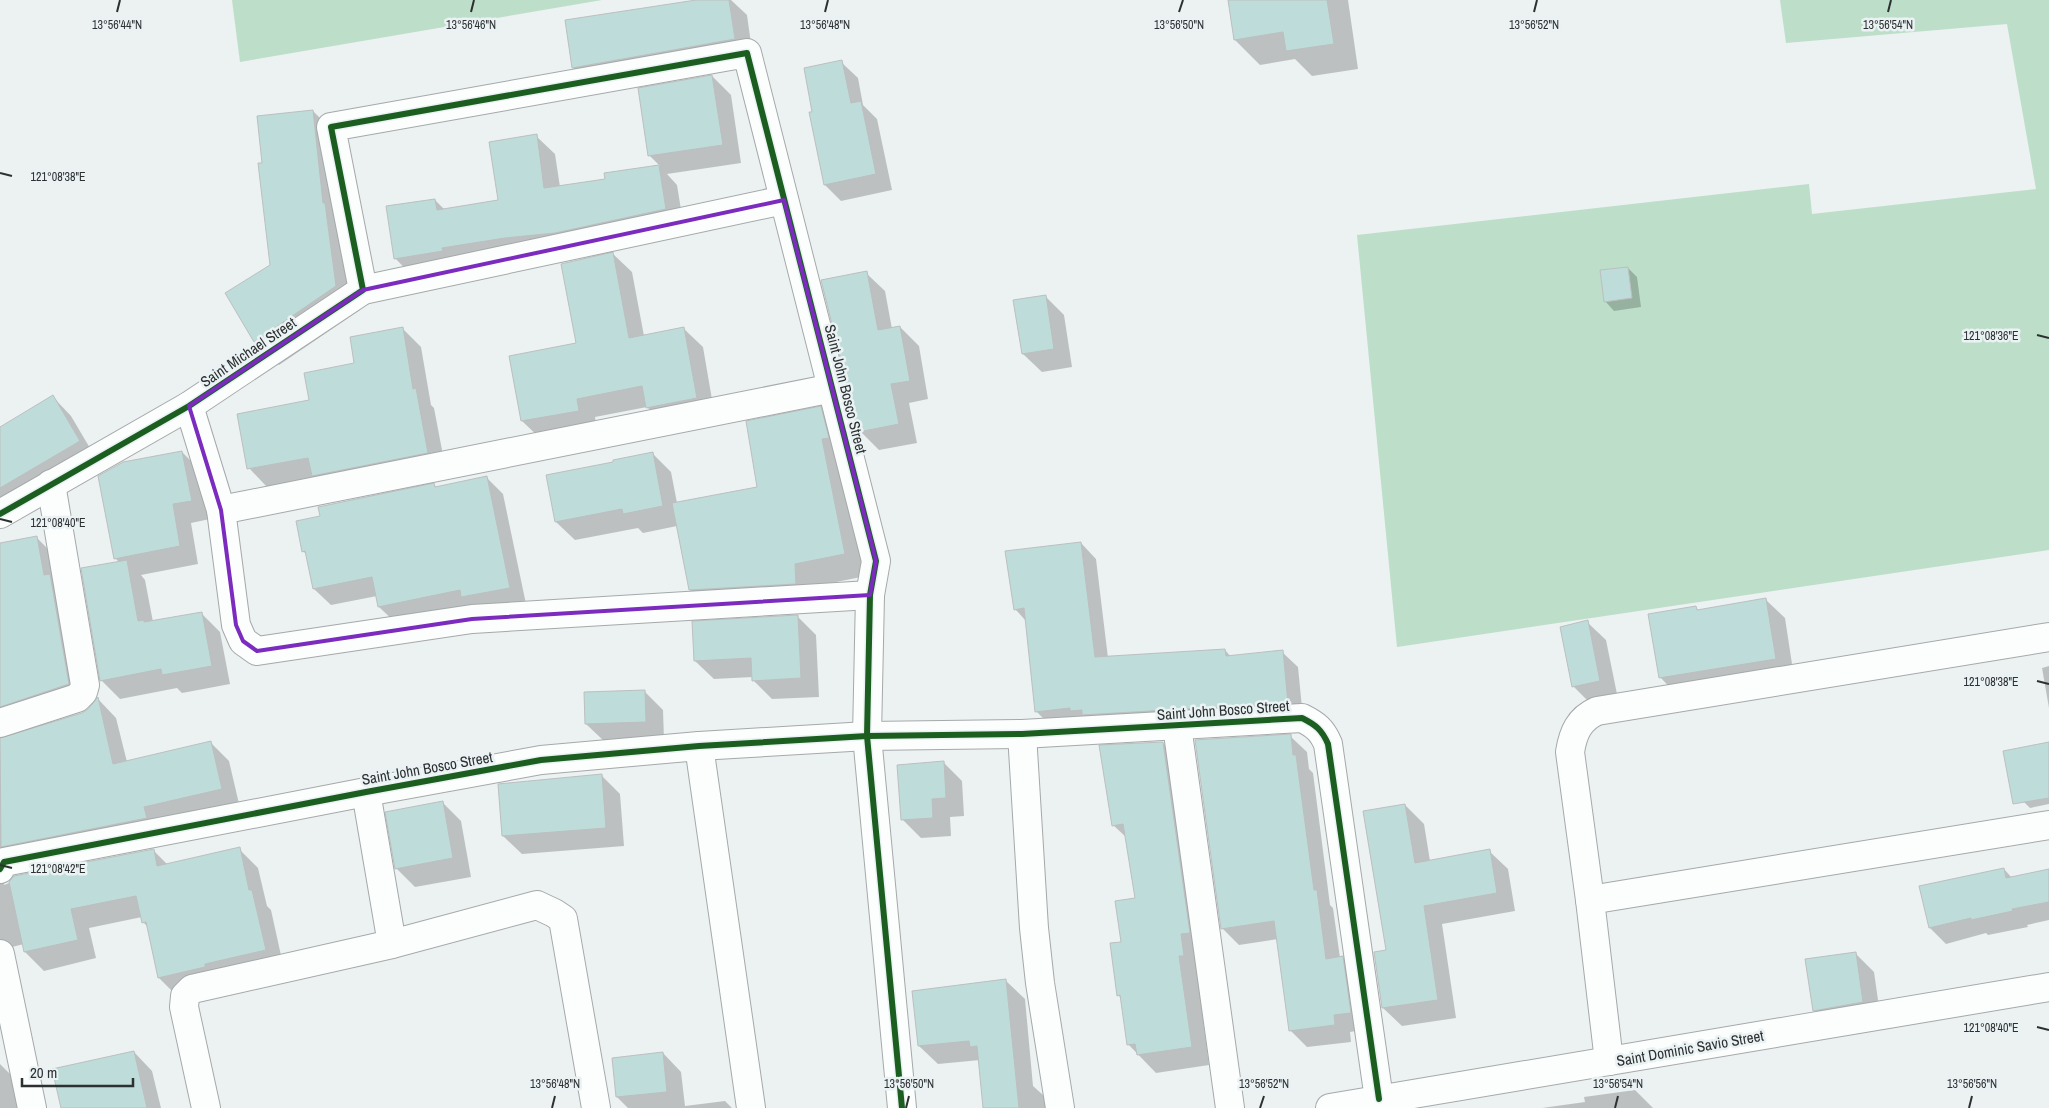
<svg xmlns="http://www.w3.org/2000/svg" width="2049" height="1108" font-family="'Archivo Narrow',sans-serif">
<rect width="100%" height="100%" fill="#ecf1f2"/>
<g fill="#bddec8">
<polygon points="232,0 602,0 240,62"/>
<polygon points="1780,0 2049,0 2049,550 1397,647 1357,235 1809,184 1812,214 2036,189 2007,24 1786,43"/>
</g>
<g fill="#0003">
<polygon points="704,0 731,0 747,15 753,58 591,86 573,68"/>
<polygon points="1229,0 1348,0 1358,69 1312,76 1295,59 1260,65 1235,40"/>
<polygon points="841,62 858,78 863,105 877,119 892,190 841,201 825,185 814,113"/>
<polygon points="712,76 731,95 741,163 667,174 677,185 684,228 413,277 395,258 435,200 445,210 499,202 536,136 555,154 560,187 606,180 606,174 660,166 649,155"/>
<polygon points="313,111 337,135 360,310 279,365 255,341 227,293 272,265 263,164"/>
<polygon points="613,254 632,272 644,336 684,329 703,347 715,417 666,426 647,407 595,417 597,429 541,439 522,421 578,344"/>
<polygon points="1628,268 1637,277 1641,307 1614,311 1605,301"/>
<polygon points="866,273 885,291 892,329 900,327 919,346 928,399 909,403 917,443 879,450 860,431"/>
<polygon points="1045,296 1064,315 1072,367 1042,372 1023,354"/>
<polygon points="402,328 421,347 431,405 434,408 446,471 267,487 249,468 311,401"/>
<polygon points="53,397 71,416 97,460 0,518 0,428"/>
<polygon points="820,408 842,430 866,576 816,586 712,612 690,590 677,526 643,533 638,528 575,540 556,522 614,463 652,453 671,472 677,503 758,488"/>
<polygon points="182,452 201,471 210,519 191,523 198,564 141,575 145,580 153,622 201,613 220,632 230,684 182,693 177,688 120,699 101,680 119,562 115,558"/>
<polygon points="487,478 503,494 526,604 396,623 379,607 377,596 331,605 314,589 307,555 303,551 321,516 434,485 437,488"/>
<polygon points="36,537 55,556 87,703 8,731 3,740 82,714 89,710 98,699 116,718 127,762 210,742 229,761 240,808 20,865 5,880 4,885 9,883 15,877 153,850 168,865 239,849 258,868 267,906 271,910 284,969 178,997 159,978 148,927 143,922 142,917 89,928 96,958 44,971 25,952 24,944 0,950 0,544"/>
<polygon points="1081,543 1096,559 1108,658 1225,650 1231,657 1282,652 1298,667 1303,718 1051,726 1036,711 1026,621 1015,609"/>
<polygon points="1766,600 1785,618 1794,677 1678,696 1660,677 1696,608 1699,611"/>
<polygon points="797,616 816,635 819,697 772,699 754,681 753,677 714,679 695,661"/>
<polygon points="1587,622 1606,640 1618,699 1592,705 1573,686"/>
<polygon points="2049,666 2049,708 2042,668"/>
<polygon points="644,691 663,710 664,740 605,742 586,724"/>
<polygon points="1290,736 1307,752 1309,769 1313,773 1330,905 1333,908 1340,958 1342,958 1359,974 1367,1029 1350,1032 1351,1042 1307,1047 1291,1031 1278,939 1239,945 1222,928"/>
<polygon points="1163,743 1181,761 1201,973 1197,974 1209,1065 1156,1073 1128,1044 1122,999 1118,995 1122,943 1137,899 1127,838 1113,825"/>
<polygon points="2049,753 2049,804 2030,808 2012,790"/>
<polygon points="944,763 962,781 964,816 950,817 951,836 921,838 902,819"/>
<polygon points="601,775 620,794 624,846 522,854 503,836"/>
<polygon points="442,802 461,821 471,877 415,887 396,868"/>
<polygon points="1405,805 1424,824 1430,861 1489,851 1508,869 1515,911 1442,924 1456,1018 1402,1026 1383,1008 1387,951"/>
<polygon points="2004,869 2012,878 2049,870 2049,920 2027,925 2028,927 1988,935 1986,933 1946,944 1930,928 1920,887"/>
<polygon points="1855,953 1874,972 1881,1021 1833,1029 1814,1010"/>
<polygon points="1006,981 1025,999 1033,1086 1053,1104 1053,1108 985,1108 980,1060 938,1064 919,1046"/>
<polygon points="134,1052 152,1071 161,1108 62,1108"/>
<polygon points="663,1053 681,1072 685,1106 725,1101 732,1108 628,1108 617,1097 613,1059"/>
<polygon points="0,1064 17,1081 23,1108 0,1108"/>
<polygon points="1635,1090 1653,1108 1542,1108 1585,1102 1584,1097"/>
</g>
<g fill="#bedcd9" stroke="#bcbfbf">
<polygon points="696,0 729,0 735,39 572,68 565,20"/>
<polygon points="1228,0 1327,0 1334,44 1286,51 1283,32 1234,40"/>
<polygon points="842,60 851,103 861,101 876,174 824,185 809,112 812,112 804,68"/>
<polygon points="712,75 723,145 648,156 638,88"/>
<polygon points="313,110 323,203 325,203 336,286 254,342 225,293 270,265 258,163 262,163 257,116"/>
<polygon points="537,134 544,188 605,179 604,173 659,165 666,209 555,233 505,238 442,248 443,251 394,259 386,206 435,199 437,210 498,200 489,142"/>
<polygon points="613,252 629,338 684,327 697,398 646,408 642,386 577,399 579,411 521,421 509,356 576,343 561,264"/>
<polygon points="1628,267 1632,298 1604,302 1600,270"/>
<polygon points="867,271 878,330 900,326 910,381 891,384 899,424 859,432 821,280"/>
<polygon points="1046,295 1054,349 1022,354 1013,300"/>
<polygon points="403,327 413,389 416,388 428,453 312,476 308,458 247,469 237,414 309,400 304,373 354,363 350,337"/>
<polygon points="53,395 80,441 0,488 0,427"/>
<polygon points="821,406 829,438 822,439 845,554 795,564 796,584 689,590 672,503 757,487 746,421"/>
<polygon points="182,451 192,501 173,504 180,546 114,559 98,476 123,462"/>
<polygon points="653,452 663,506 623,514 622,509 555,522 546,475 613,462 613,460"/>
<polygon points="487,476 510,588 461,597 460,590 378,607 372,577 313,589 305,551 302,552 296,521 320,516 318,507 434,483 435,487"/>
<polygon points="37,536 44,575 50,574 69,684 0,707 0,543"/>
<polygon points="1081,542 1095,657 1225,649 1226,656 1283,650 1288,703 1082,715 1082,710 1070,711 1070,708 1035,712 1024,608 1014,610 1005,551"/>
<polygon points="127,560 138,621 144,620 144,622 202,612 212,666 162,675 161,669 100,681 81,568"/>
<polygon points="1766,598 1776,659 1659,678 1648,614 1696,606 1697,610"/>
<polygon points="798,615 801,678 752,681 751,658 694,661 692,621"/>
<polygon points="1588,620 1600,681 1572,687 1560,627"/>
<polygon points="645,690 646,722 585,724 584,692"/>
<polygon points="98,697 113,764 211,741 222,789 144,807 147,818 1,847 0,738 82,713 88,709"/>
<polygon points="1291,734 1293,755 1296,755 1314,890 1317,890 1326,959 1343,956 1351,1013 1334,1015 1335,1025 1289,1031 1274,921 1221,929 1195,740"/>
<polygon points="1163,742 1190,933 1181,934 1184,956 1179,956 1192,1047 1137,1055 1135,1044 1127,1045 1120,995 1117,996 1110,943 1121,942 1115,901 1135,898 1123,824 1112,826 1099,745"/>
<polygon points="2049,742 2049,798 2013,804 2003,751"/>
<polygon points="944,761 946,798 932,799 933,818 901,820 897,765"/>
<polygon points="602,774 606,828 502,836 498,784"/>
<polygon points="443,801 453,858 395,869 385,812"/>
<polygon points="1405,804 1415,863 1490,849 1497,893 1424,906 1438,1000 1382,1008 1374,952 1386,950 1363,811"/>
<polygon points="240,847 249,890 252,890 266,950 205,964 205,967 158,978 146,922 142,923 136,896 71,909 78,940 24,952 9,882 14,876 154,849 157,866"/>
<polygon points="2004,868 2006,878 2049,869 2049,902 2012,909 2013,911 1971,920 1971,918 1929,928 1919,886"/>
<polygon points="1856,952 1863,1002 1813,1011 1805,959"/>
<polygon points="1006,979 1019,1108 983,1108 977,1046 970,1047 969,1041 918,1046 912,991"/>
<polygon points="134,1051 147,1108 61,1108 52,1069"/>
<polygon points="663,1052 667,1092 616,1097 612,1058"/>
</g>
<g fill="none" stroke-linecap="round" stroke-linejoin="round">
<defs>
<g id="street">
<polyline points="363,290 784,200"/>
<polyline points="189,406 221,510 236,625 243,641 257,651 472,619 870,595"/>
<polyline points="221,510 833,388"/>
<polyline points="0,514 189,406 363,290 331,127 747,53 876,561 870,595 867,736 902,1108"/>
<polyline points="0,723 77,698 83,692 85,685 51,484"/>
<polyline points="1177,726 1230,1108"/>
<polyline points="1022,734 1034,928 1040,983 1060,1108"/>
<polyline points="699,746 751,1108"/>
<polyline points="366,792 392,944"/>
<path d="M0 869 4 862 366 792 541 760 699 746 867 736 1022 734 1302 718C1316 725 1322 730 1328 744L1379 1099"/>
<polyline points="1590,900 2049,825"/>
<polyline points="0,954 32,1108"/>
<path d="M1609 1061 1590 900 1570 752C1573 733 1579 719 1597 711L2049 637"/>
<polyline points="206,1108 184,1007 185,996 192,989 392,944 537,905 554,913 563,919 596,1108"/>
<polyline points="1330,1108 2049,987"/>
</g>
</defs>
<use href="#street" stroke="#a5a9aa" stroke-width="30"/>
<use href="#street" stroke="#fcfdfd" stroke-width="28"/>
<defs>
<g id="cycleway">
<polyline points="0,514 189,406 363,290 331,127 747,53 876,561 870,595 867,736 902,1108"/>
<path d="M0 869 4 862 366 792 541 760 699 746 867 736 1022 734 1302 718C1316 725 1322 730 1328 744L1379 1099"/>
</g>
</defs>
<use href="#cycleway" stroke="#eaf2f4" stroke-width="9"/>
<use href="#cycleway" stroke="#1b5e20" stroke-width="6"/>
</g>
<path fill="none" stroke="#7b2cbf" stroke-width="4" stroke-linejoin="round" d="M784 200 876 561 870 595 472 619 257 651 243 641 236 625 221 510 189 406 363 290Z"/>
<path fill="none" stroke="#2d3031" stroke-width="2" d="M117 12 120 0M471 12 474 0M825 12 828 0M1179 12 1183 0M1534 12 1537 0M1888 12 1891 0M0 173 12 176M2037 335 2049 338M0 519 12 522M2037 681 2049 684M0 865 12 868M2037 1027 2049 1030M552 1108 555 1096M906 1108 909 1096M1260 1108 1264 1096M1615 1108 1618 1096M1969 1108 1972 1096"/>
<g text-anchor="middle" dominant-baseline="central" stroke-width="5" stroke-linejoin="round" paint-order="stroke">
<g font-size="15" fill="#2d3031" stroke="#eaf2f4">
<text transform="translate(248 352) rotate(-34)">Saint Michael Street</text>
<text transform="translate(846 389) rotate(76)">Saint John Bosco Street</text>
<text transform="translate(1223 710) rotate(-4)">Saint John Bosco Street</text>
<text transform="translate(427 768) rotate(-10)">Saint John Bosco Street</text>
<text transform="translate(1690 1048) rotate(-10)">Saint Dominic Savio Street</text>
</g>
</g>
<g font-size="12" text-anchor="middle" fill="#2d3031" stroke="#eaf2f4" stroke-width="5" stroke-linejoin="round" paint-order="stroke">
<text x="117" y="29">13°56'44"N</text>
<text x="471" y="29">13°56'46"N</text>
<text x="825" y="29">13°56'48"N</text>
<text x="1179" y="29">13°56'50"N</text>
<text x="1534" y="29">13°56'52"N</text>
<text x="1888" y="29">13°56'54"N</text>
<text x="58" y="181">121°08'38"E</text>
<text x="1991" y="340">121°08'36"E</text>
<text x="58" y="527">121°08'40"E</text>
<text x="1991" y="686">121°08'38"E</text>
<text x="58" y="873">121°08'42"E</text>
<text x="1991" y="1032">121°08'40"E</text>
<text x="555" y="1088">13°56'48"N</text>
<text x="909" y="1088">13°56'50"N</text>
<text x="1264" y="1088">13°56'52"N</text>
<text x="1618" y="1088">13°56'54"N</text>
<text x="1972" y="1088">13°56'56"N</text>
</g>
<path d="M22 1078v8h111v-8" fill="none" stroke="#2d3031" stroke-width="2.5"/>
<text x="30" y="1078" font-size="15" fill="#2d3031" stroke="#eaf2f4" stroke-width="4" paint-order="stroke">20 m</text>
</svg>
